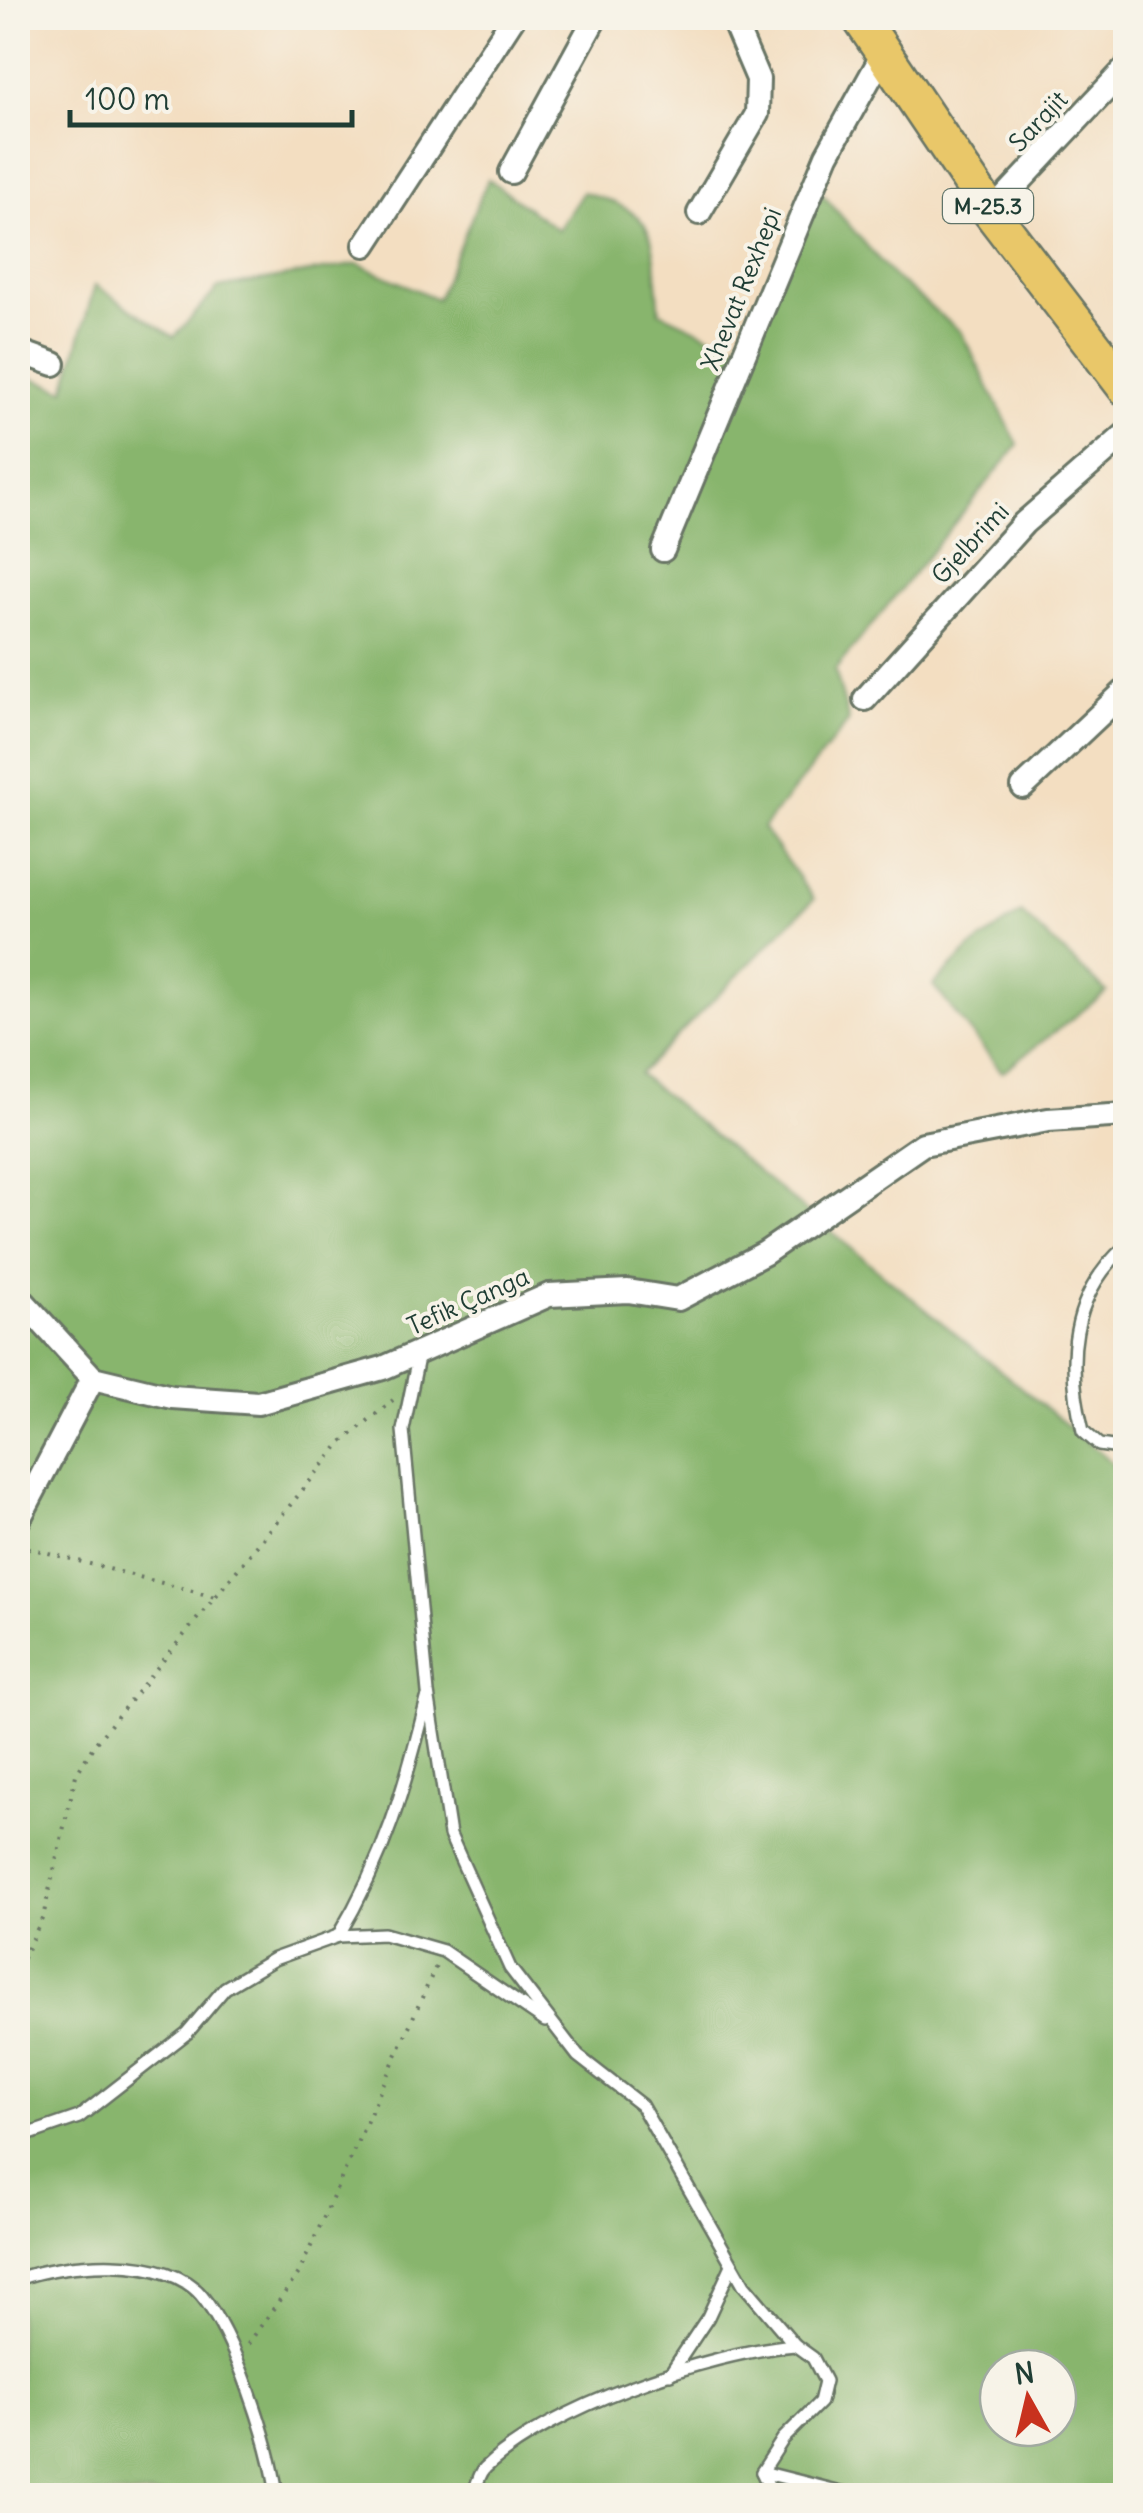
<svg xmlns="http://www.w3.org/2000/svg" width="1143" height="2513" font-family="Delius,sans-serif">
<rect width="100%" height="100%" fill="#f7f3e8"/>
<filter id="ink" filterUnits="userSpaceOnUse"><feTurbulence type="fractalNoise" baseFrequency=".01" numOctaves="2"/><feDisplacementMap in="SourceGraphic" scale="20" xChannelSelector="R" yChannelSelector="G"/><feConvolveMatrix kernelMatrix="1 2 1 2 8 2 1 2 1" color-interpolation-filters="sRGB"/></filter>
<filter id="wash" filterUnits="userSpaceOnUse"><feTurbulence type="fractalNoise" baseFrequency=".0048" numOctaves="4" result="noise"/><feDisplacementMap in="SourceGraphic" scale="40" xChannelSelector="R" yChannelSelector="G"/><feGaussianBlur stdDeviation="2.25" result="paint"/><feColorMatrix in="noise" values="0 0 0 0 0 0 0 0 0 0 0 0 0 0 0 0 0 1.4 0 .05"/><feComposite in="paint" operator="in"/></filter>
<g filter="url(#wash)">
<rect width="100%" height="100%" fill="#f3dec1"/>
<g fill="#88b56d" stroke="#547950" stroke-width="2.5" fill-rule="evenodd">
<path d="M488 179 558 230 583 192C664 215 651 236 660 312L735 347 822 194 894 277 961 332 1018 445 835 670 849 721 763 828 814 899 639 1074 1125 1473V2495H18V373L65 390 95 285 174 337 218 288 358 264 437 299ZM998 2368H1058V2428H998Z"/>
<polygon points="1021,913 1107,992 1002,1072 933,985 972,947"/>
</g>
</g>
<g filter="url(#ink)">
<g fill="none" stroke-linecap="round" stroke-linejoin="round">
<defs>
<g id="lane">
<path d="M1126 1246C1069 1296 1066 1363 1083 1431L1099 1445 1126 1449"/>
<polyline points="419,1353 403,1430 428,1693 450,1835 510,1968 578,2056 641,2105 744,2285 795,2345 813,2358 825,2381 820,2402 783,2439 762,2472 773,2496"/>
<path d="M338 1936C385 1858 405 1786 427 1699"/>
<polyline points="18,2138 79,2117 187,2033 225,1988 274,1959 338,1936 384,1934 443,1951 545,2021"/>
<path d="M18 2279C64 2262 165 2253 201 2295 235 2336 270 2443 277 2496"/>
<polyline points="670,2374 708,2317 732,2265"/>
<polyline points="762,2472 857,2496"/>
<path d="M473 2496C476 2487 479 2474 485 2468 549 2407 708 2353 795 2345"/>
</g>
<g id="street">
<polyline points="511,172 595,18"/>
<polyline points="991,212 1126,68"/>
<polyline points="699,213 757,114 758,79 732,18"/>
<polyline points="365,245 513,18"/>
<polyline points="18,351 54,364"/>
<polyline points="663,550 827,155 882,56"/>
<polyline points="865,699 1024,523 1126,434"/>
<polyline points="1023,787 1126,690"/>
<polyline points="18,1296 93,1378"/>
<polyline points="93,1378 172,1397 258,1403 383,1368 549,1295 628,1291 678,1299 765,1253 923,1144 1048,1120 1126,1115"/>
<polyline points="18,1521 93,1378"/>
</g>
<polyline id="primary" points="860,18 991,212 1126,388"/>
</defs>
<use href="#lane" stroke="#697565" stroke-width="16"/>
<use href="#street" stroke="#697565" stroke-width="28"/>
<use href="#primary" stroke="#697565" stroke-width="40"/>
<g stroke="#697565" stroke-width="4" stroke-dasharray="2.5 8" stroke-linecap="butt">
<polyline points="18,1545 215,1597"/>
<polyline points="18,1968 43,1917 76,1775 94,1745 341,1443 393,1400"/>
<polyline points="248,2344 299,2273 437,1964"/>
</g>
<use href="#lane" stroke="#fff" stroke-width="11"/>
<use href="#street" stroke="#fff" stroke-width="22"/>
<use href="#primary" stroke="#e9c769" stroke-width="35"/>
</g>
</g>
<g text-anchor="middle" dominant-baseline="central" stroke-width="8" stroke-linejoin="round" paint-order="stroke">
<rect fill="#f7f3e8" stroke="#60746a" stroke-width="2.5" x="943" y="189" width="90" height="34" rx="8"/>
<g font-size="22" font-weight="bold" fill="#1f3d34">
<text x="988" y="206">M-25.3</text>
</g>
<g font-size="25" fill="#1f3d34" stroke="#f7f3e8">
<text transform="translate(1038 121) rotate(-47)">Sarajit</text>
<text transform="translate(741 289) rotate(-68)">Xhevat Rexhepi</text>
<text transform="translate(970 543) rotate(-47)">Gjelbrimi</text>
<text transform="translate(468 1301) rotate(-24)">Tefik Çanga</text>
</g>
</g>
<rect width="1143" height="2513" fill="none" stroke="#f7f3e8" stroke-width="60"/>
<g transform="translate(1028 2398) rotate(352)"><circle r="48" fill="#f7f3e8" stroke="#a1aaa0" stroke-width="2.5"/>
<path d="M0-8L18 38L0 25L-18 38Z" fill="#c8321e"/>
<text y="-15" font-size="28" font-weight="bold" text-anchor="middle" fill="#1f3d34">N</text>
</g>
<path d="M70 110v15h282v-15" fill="none" stroke="#1f3d34" stroke-width="5"/>
<text x="85" y="110" font-size="30" fill="#1f3d34" stroke="#f7f3e8" stroke-width="8" paint-order="stroke">100 m</text>
</svg>
